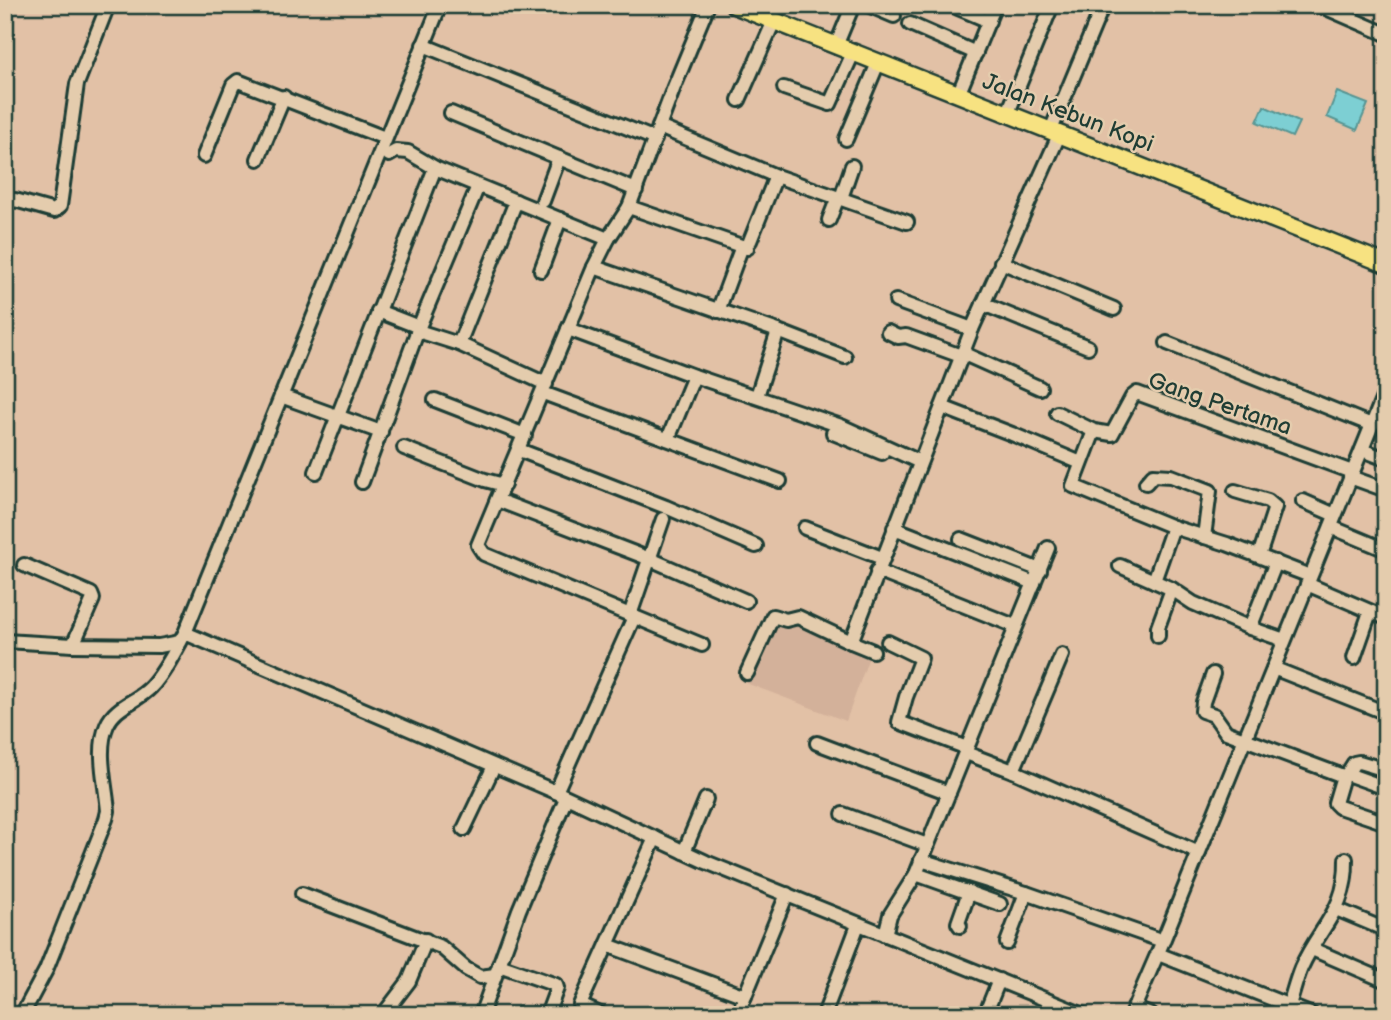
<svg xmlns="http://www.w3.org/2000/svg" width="1391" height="1020" font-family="'Balsamiq Sans',sans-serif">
<rect width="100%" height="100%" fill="#e2c1a6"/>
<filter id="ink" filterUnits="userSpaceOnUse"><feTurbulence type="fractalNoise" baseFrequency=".0143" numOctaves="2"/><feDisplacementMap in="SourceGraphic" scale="14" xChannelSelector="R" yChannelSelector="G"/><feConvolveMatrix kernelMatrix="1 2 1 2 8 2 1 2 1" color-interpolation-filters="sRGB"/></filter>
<g filter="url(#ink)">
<polygon fill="#d3b19a" points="773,618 870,654 846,721 746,683"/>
<g fill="#7dcfd3" stroke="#579593" stroke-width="2">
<polygon points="1337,92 1368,104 1357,130 1327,117"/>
<polygon points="1264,106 1299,122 1292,137 1257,122"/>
</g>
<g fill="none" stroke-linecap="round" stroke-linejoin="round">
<defs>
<g id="minor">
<polyline points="868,5 894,16"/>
<polyline points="1319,5 1386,34"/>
<polyline points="958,8 989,21"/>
<polyline points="910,24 976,53"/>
<polyline points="423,45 655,139"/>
<polyline points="836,46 853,5"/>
<polyline points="784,88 830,104 853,53"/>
<polyline points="958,95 995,5"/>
<polyline points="739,100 774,21"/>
<polyline points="451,113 636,190"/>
<polyline points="1007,115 1052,5"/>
<polyline points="659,127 776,176 907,222"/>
<polyline points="1051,130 1103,5"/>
<polyline points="846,139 878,63"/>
<polyline points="389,155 396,151 408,152 435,168 608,239"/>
<polyline points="204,156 233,85 238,81 385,138"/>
<polyline points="258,159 284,97"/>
<polyline points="841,198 852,166"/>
<polyline points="543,201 559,158"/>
<polyline points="5,204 15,200 54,211 60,206 77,84 108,5"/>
<polyline points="629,207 747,248"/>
<polyline points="829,220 838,197"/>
<polyline points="750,241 776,176"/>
<polyline points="1001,262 1114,309"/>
<polyline points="594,267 778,331 845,357"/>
<polyline points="541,270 560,219"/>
<polyline points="896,301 972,329"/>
<polyline points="983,304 1088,347"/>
<polyline points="378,311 419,327"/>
<polyline points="718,311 742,246"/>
<polyline points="568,329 694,376 841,426 920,462"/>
<polyline points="418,331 459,344 546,384"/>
<polyline points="888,332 898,337 906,336 961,356"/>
<polyline points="1167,343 1372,425"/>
<polyline points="459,344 516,201"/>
<polyline points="962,353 1040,388"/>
<polyline points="543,393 780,481"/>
<polyline points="281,396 381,432"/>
<polyline points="757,396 778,331"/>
<polyline points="435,400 525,435"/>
<polyline points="942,407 1012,434 1081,463"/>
<polyline points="1057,413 1094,431 1112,434 1132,397 1137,393 1352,472"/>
<polyline points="1094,431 1073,486 1173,527 1227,544 1310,576"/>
<polyline points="833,433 882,453"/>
<polyline points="668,439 694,376"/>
<polyline points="404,448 485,480 504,485"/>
<polyline points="519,450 666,507 756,546"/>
<polyline points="1362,450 1386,459"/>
<polyline points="316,472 435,168"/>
<polyline points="1350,477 1386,490"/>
<polyline points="362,482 419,327 478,186"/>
<polyline points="1146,483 1153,475 1171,476 1210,491 1204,537"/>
<polyline points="1235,491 1268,501 1275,507 1259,556"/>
<polyline points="497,500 650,559 746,601"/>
<polyline points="1303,501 1335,515"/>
<polyline points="1331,527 1386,550"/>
<polyline points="805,528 882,558"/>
<polyline points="894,528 1034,583"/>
<polyline points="961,539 1040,570"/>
<polyline points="24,565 91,594 93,599 73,645 159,646 180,642"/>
<polyline points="1120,566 1172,589 1193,603 1250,628 1284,640"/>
<polyline points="877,571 1015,626"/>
<polyline points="1154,581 1173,527"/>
<polyline points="1307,584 1386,618"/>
<polyline points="630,615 663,519"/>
<polyline points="1250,628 1276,562"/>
<polyline points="185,633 556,792 706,862 1084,1015"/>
<polyline points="1158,636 1158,627 1172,589"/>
<polyline points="5,641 73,645"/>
<polyline points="888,642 921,658 906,697 899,722 967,748"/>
<polyline points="702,645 484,554 478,545 594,267 608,239 629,207 674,87 708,5"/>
<polyline points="873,651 851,642 972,329 1060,133"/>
<polyline points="1354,658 1370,612"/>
<polyline points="1273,668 1386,713"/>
<polyline points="747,673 773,616 786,620 798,617 851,642"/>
<polyline points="1213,674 1203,702 1202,711 1214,715 1226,732 1343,776"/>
<polyline points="817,743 949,793"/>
<polyline points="966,753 1013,771 1199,853"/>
<polyline points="1386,770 1359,762 1354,763 1347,774 1343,776 1335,803 1339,807 1386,823"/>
<polyline points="1013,771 1062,655"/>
<polyline points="1347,774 1386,788"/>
<polyline points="556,792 634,617"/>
<polyline points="843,814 927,845"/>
<polyline points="464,829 494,766"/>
<polyline points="684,852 706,799"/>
<polyline points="921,860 1026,893 1163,941"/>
<polyline points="916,874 1000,904"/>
<polyline points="302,894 441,947 466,969 480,977 495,975"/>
<polyline points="1336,909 1386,930"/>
<polyline points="960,926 958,923 969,892"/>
<polyline points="885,935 890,915 916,874 1048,548"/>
<polyline points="1007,943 1026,893"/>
<polyline points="607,945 745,996 787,894"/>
<polyline points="1312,949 1386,981"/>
<polyline points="1158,954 1313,1015"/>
<polyline points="499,965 556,985 557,988 547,1015"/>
<path d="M1289 1005C1293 993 1296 980 1301 968 1320 925 1347 911 1346 859"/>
<polyline points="1134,1008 1151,1015"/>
<path d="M22 1015 46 970 106 819 108 811C106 785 96 750 107 725 115 706 137 702 151 687 165 672 175 651 185 633L440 5"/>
<polyline points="383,1015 409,981 426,940"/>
<polyline points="481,1015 519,910 566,798"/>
<polyline points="602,1015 580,1005 655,838"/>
<polyline points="738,1015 745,996"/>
<polyline points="824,1015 858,925"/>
<polyline points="985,1015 999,980"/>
<polyline points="1131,1015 1163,941 1386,390"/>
</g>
<polyline id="major" points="734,5 1386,264"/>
</defs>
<use href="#minor" stroke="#1f3d34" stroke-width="18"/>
<use href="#major" stroke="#1f3d34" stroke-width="21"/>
<use href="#minor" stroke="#e4ccad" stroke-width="12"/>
<use href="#major" stroke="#f7e281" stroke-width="16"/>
</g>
</g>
<g text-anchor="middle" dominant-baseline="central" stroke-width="5" stroke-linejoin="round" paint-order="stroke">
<g font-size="23" fill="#1f3d34" stroke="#e4ccad">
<text transform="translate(1068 113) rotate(21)">Jalan Kebun Kopi</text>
<text transform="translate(1220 404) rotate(19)">Gang Pertama</text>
</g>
</g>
<rect width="1391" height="1020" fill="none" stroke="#e4ccad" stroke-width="28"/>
<rect x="14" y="14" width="1363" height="992" fill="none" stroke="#1f3d34" stroke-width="2.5" filter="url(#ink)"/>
</svg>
